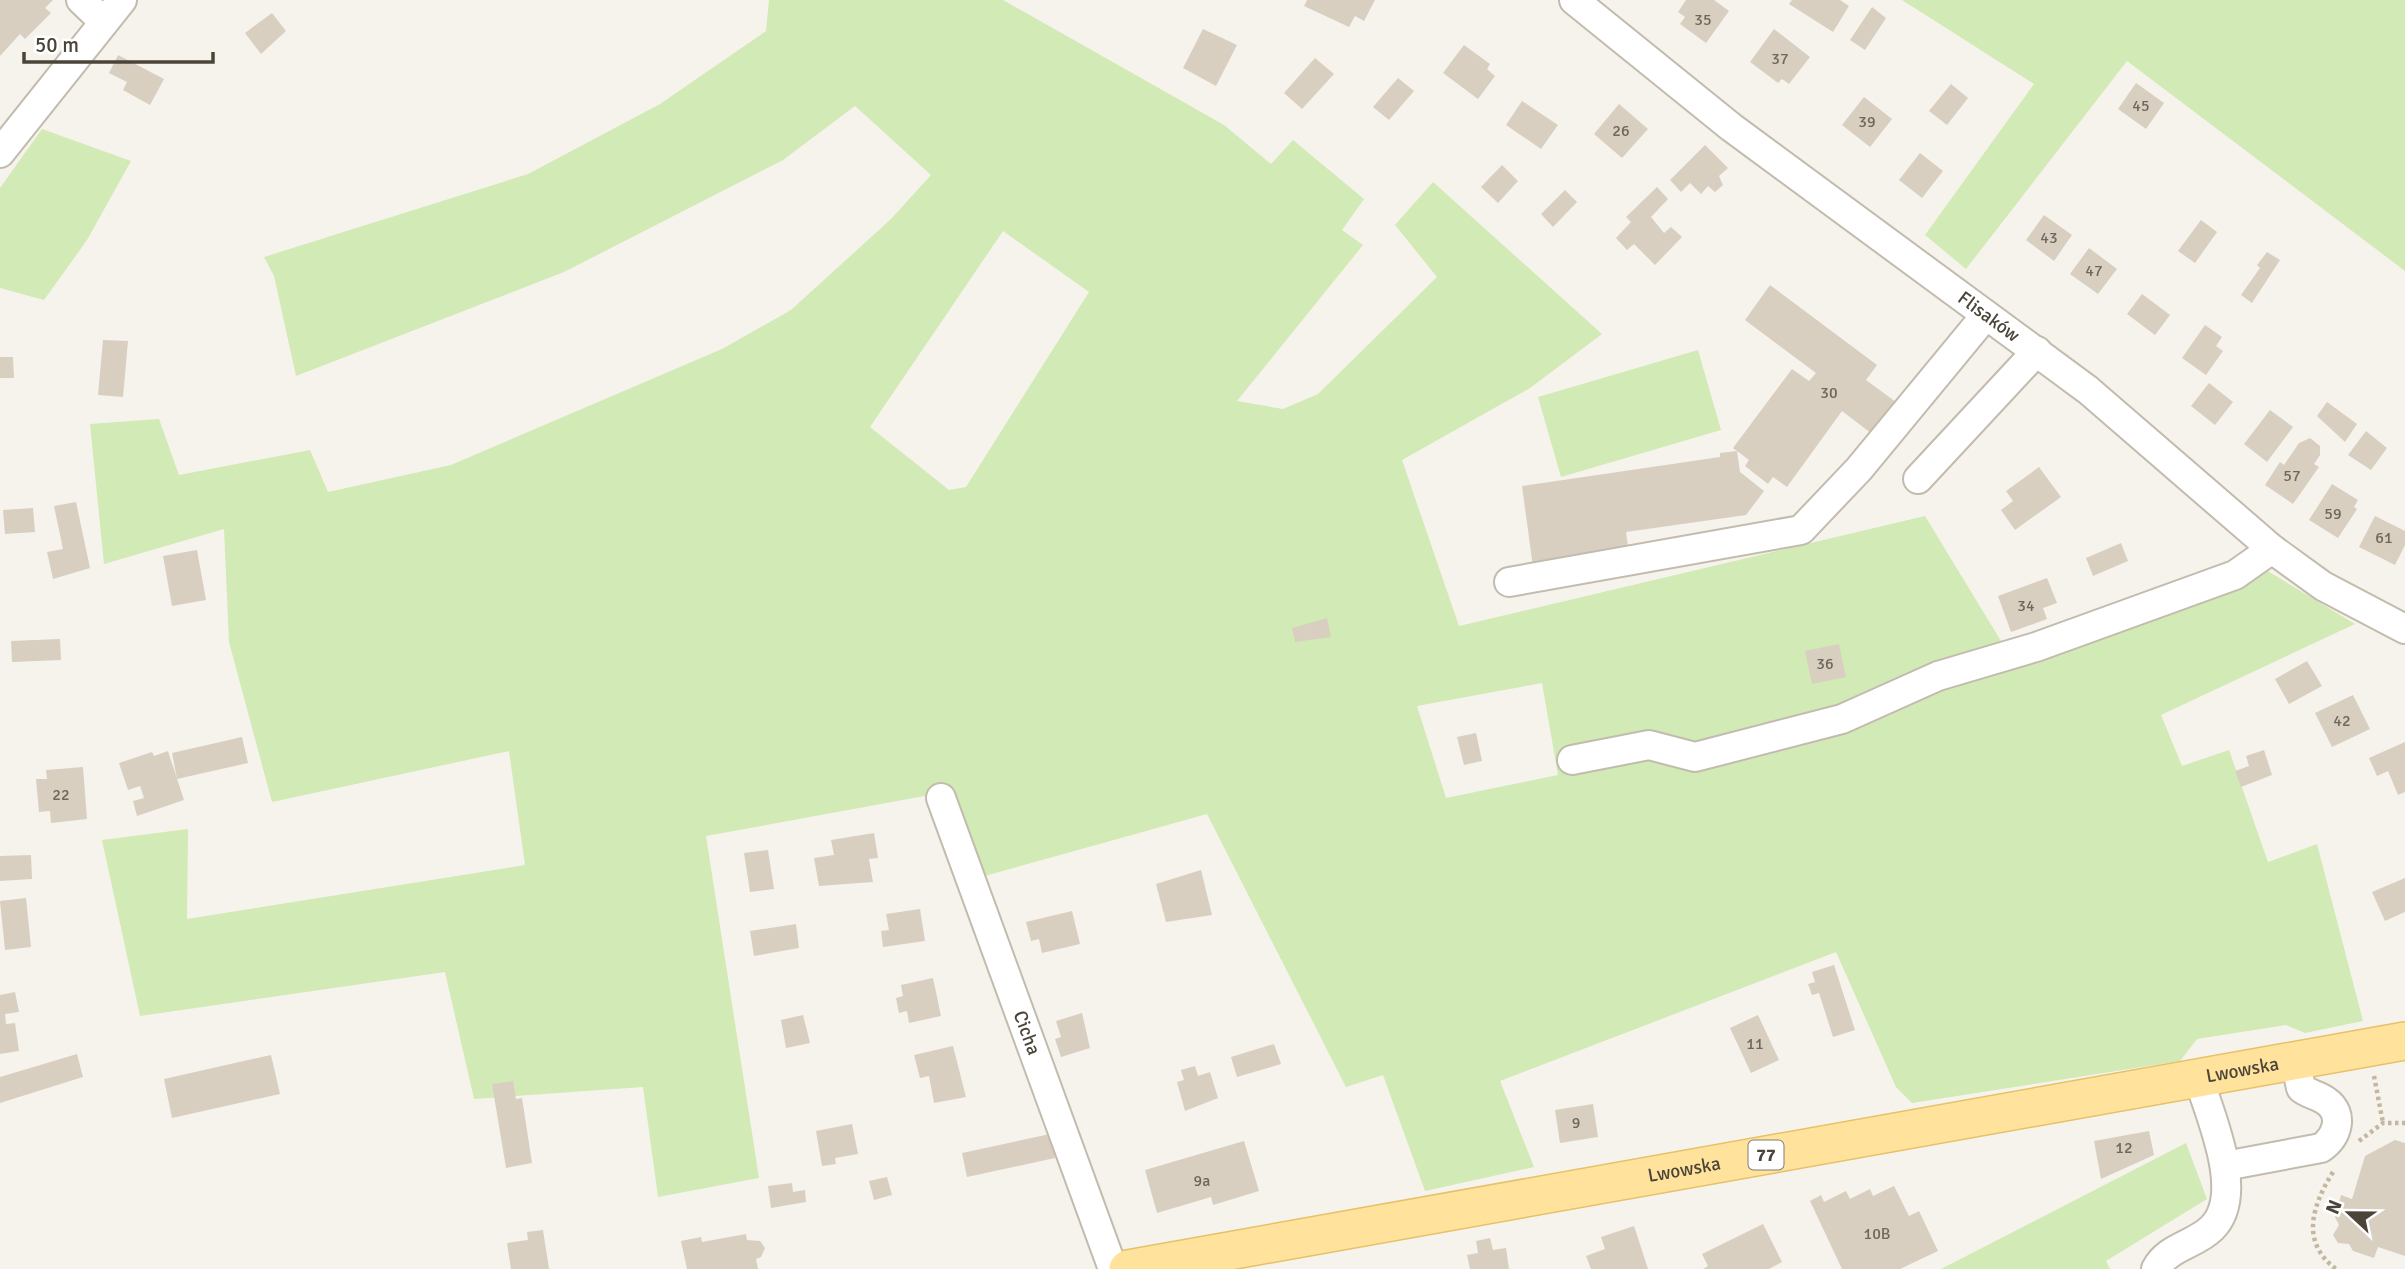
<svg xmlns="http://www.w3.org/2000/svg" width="2405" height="1269" font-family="Signika,sans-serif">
<rect width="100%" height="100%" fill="#f6f3ec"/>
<g fill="#d2eab5" fill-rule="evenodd">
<path d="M769 0H1003L1224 125 1271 164 1293 140 1364 199 1342 230 1363 245 1237 401 1283 409 1318 394 1437 277 1395 225 1433 182 1602 334 1530 388 1402 460 1459 626 1925 516 2004 646 2261 567 2355 624 2161 715 2182 766 2229 750 2268 862 2317 844 2363 1021 2305 1033 2286 1025 2197 1039 2180 1061 1912 1103 1896 1087 1836 952 1500 1081 1534 1167 1425 1191 1383 1075 1346 1087 1207 814 981 877 930 795 706 836 759 1178 658 1197 643 1087 474 1099 445 972 140 1016 102 840 188 829 187 919 525 865 509 751 272 802 229 642 224 529 104 564 90 424 159 419 179 475 310 450 328 492 451 465 722 349 791 310 891 219 931 175 855 106 783 160 564 272 296 376 274 276 264 257 528 174 660 104 766 31ZM1003 231 1089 292 966 487 949 490 870 427ZM1542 683 1558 775 1446 798 1417 706Z"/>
<polygon points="1902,0 2405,0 2405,271 2127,61 1966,269 1925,235 2034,84"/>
<polygon points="42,129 131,161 87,240 44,300 0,288 0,188"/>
<polygon points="1698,350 1721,430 1561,477 1538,397"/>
<polygon points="2186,1143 2207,1199 2106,1261 2110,1269 1941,1269"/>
</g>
<g fill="#d8cfc1">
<polygon points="0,0 53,0 45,8 51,13 25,39 20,34 0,56"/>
<polygon points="1307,0 1375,0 1364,21 1355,16 1349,27 1304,6"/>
<polygon points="1686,0 1714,0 1729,11 1706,43 1680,24 1685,17 1678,12"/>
<polygon points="1792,0 1840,0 1849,6 1833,32 1789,4"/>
<polygon points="1872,7 1886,18 1865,50 1850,40"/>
<polygon points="272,13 286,31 261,54 245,33"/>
<polygon points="1203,29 1237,45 1216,86 1183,68"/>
<polygon points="1774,29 1810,57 1789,84 1782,79 1778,83 1750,62"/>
<polygon points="1464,45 1490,64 1487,69 1495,76 1478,99 1443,73"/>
<polygon points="118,55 164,79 150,105 123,90 127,82 109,73"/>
<polygon points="1315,58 1334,74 1302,109 1284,93"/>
<polygon points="1398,78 1414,91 1389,120 1373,107"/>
<polygon points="2136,83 2164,103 2146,129 2118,109"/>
<polygon points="1951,84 1968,98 1947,125 1929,111"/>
<polygon points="1864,97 1892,119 1870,147 1842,125"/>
<polygon points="1522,101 1558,125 1541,149 1506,125"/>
<polygon points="1619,104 1648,129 1622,158 1594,134"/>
<polygon points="1705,145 1728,168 1719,176 1723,185 1715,192 1708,186 1701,194 1690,183 1681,192 1670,180"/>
<polygon points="1920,153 1943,171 1922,198 1899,180"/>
<polygon points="1502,165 1518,181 1498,203 1481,187"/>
<polygon points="1657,187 1668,199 1651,217 1664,233 1671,227 1682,237 1655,265 1634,244 1627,250 1616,238 1631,222 1626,217"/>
<polygon points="1565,190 1577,202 1553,227 1541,214"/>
<polygon points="2044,215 2072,235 2054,261 2026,240"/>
<polygon points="2201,220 2217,232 2195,263 2178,251"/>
<polygon points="2089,248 2117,269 2098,294 2070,274"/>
<polygon points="2267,252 2280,260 2252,303 2241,295 2260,268 2257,265"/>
<polygon points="1770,285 1877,365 1866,380 1900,405 1876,437 1842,411 1787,487 1773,477 1768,484 1745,466 1749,460 1733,448 1792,369 1809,381 1816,373 1745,320"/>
<polygon points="2142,294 2170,315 2155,335 2127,314"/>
<polygon points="2205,325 2222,337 2216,346 2223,351 2206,375 2182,358"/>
<polygon points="103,340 128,341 123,397 98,395"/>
<polygon points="0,357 13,357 14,378 0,378"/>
<polygon points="2209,383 2233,402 2215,425 2191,406"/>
<polygon points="2327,402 2357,424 2345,442 2317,416"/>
<polygon points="2270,410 2293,427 2267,462 2244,444"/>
<polygon points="2366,431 2387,448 2371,470 2348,455"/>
<polygon points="2310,438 2320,446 2320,455 2314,464 2319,467 2293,504 2265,485 2280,462 2284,465 2299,443"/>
<polygon points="1737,451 1740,472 1764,491 1746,515 1626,532 1629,553 1533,567 1522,486 1720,457 1720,453"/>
<polygon points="2039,467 2061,497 2015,530 2001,510 2013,501 2006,491"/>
<polygon points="2332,484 2358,500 2354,507 2357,509 2338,538 2309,520"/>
<polygon points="76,502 90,568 53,579 47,552 63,549 54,506"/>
<polygon points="33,508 35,532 5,534 3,510"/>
<polygon points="2375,516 2405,531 2405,545 2395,565 2359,547"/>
<polygon points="2121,543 2128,561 2093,576 2086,558"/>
<polygon points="197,550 206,600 172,606 163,556"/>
<polygon points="2047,578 2057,603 2043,608 2047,619 2011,632 1998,596"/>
<polygon points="1327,618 1331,637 1295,642 1292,628"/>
<polygon points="60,639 61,660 12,662 11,641"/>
<polygon points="1839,644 1846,677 1812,684 1805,651"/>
<polygon points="2307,661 2322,686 2289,704 2275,679"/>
<polygon points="2353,695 2370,729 2332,747 2315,713"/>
<polygon points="1476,733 1482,761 1464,765 1457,737"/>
<polygon points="242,737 248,763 177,779 172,753"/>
<polygon points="2405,742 2405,792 2398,795 2388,771 2377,776 2369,758"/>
<polygon points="2264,750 2272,775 2241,787 2235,771 2249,766 2246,756"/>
<polygon points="168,751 184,800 137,816 133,801 144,798 140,786 128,790 119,763 152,752 154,756"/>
<polygon points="83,767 87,819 51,823 50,811 39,812 36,779 47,779 46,770"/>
<polygon points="874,833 878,858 869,859 873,882 819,886 814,858 834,855 831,840"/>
<polygon points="768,850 774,889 750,892 744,853"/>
<polygon points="31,855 32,879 0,881 0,856"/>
<polygon points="1201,870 1212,915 1166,922 1156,884"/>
<polygon points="2405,878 2405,912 2385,921 2372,892"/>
<polygon points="26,898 31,947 5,950 0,901"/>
<polygon points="920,909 925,941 883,947 881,931 889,930 886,914"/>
<polygon points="1072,911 1080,944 1042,953 1039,939 1031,941 1026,922"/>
<polygon points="796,924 799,948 754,956 750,931"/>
<polygon points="1834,965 1855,1030 1833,1037 1819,993 1812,995 1808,984 1815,982 1812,972"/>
<polygon points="933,978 941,1016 909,1023 907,1011 899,1013 896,998 903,996 901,985"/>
<polygon points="15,992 19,1012 5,1014 6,1024 15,1023 19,1051 0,1054 0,995"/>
<polygon points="1082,1013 1090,1048 1061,1057 1055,1039 1061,1037 1056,1021"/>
<polygon points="803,1015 810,1043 786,1048 781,1020"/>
<polygon points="1758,1015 1779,1060 1751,1073 1730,1028"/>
<polygon points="1274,1044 1281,1064 1237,1077 1231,1057"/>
<polygon points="953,1046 966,1097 934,1103 929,1076 920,1078 914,1055"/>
<polygon points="77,1054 83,1077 0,1103 0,1077"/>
<polygon points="271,1055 280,1094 172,1118 164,1079"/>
<polygon points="1195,1066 1198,1076 1210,1072 1218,1098 1185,1111 1177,1082 1184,1080 1181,1070"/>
<polygon points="513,1081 516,1099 522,1098 532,1163 506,1168 492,1084"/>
<polygon points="1593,1104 1598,1137 1560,1143 1555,1110"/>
<polygon points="852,1124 858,1154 835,1158 836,1164 822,1166 816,1131"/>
<polygon points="2149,1131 2154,1155 2101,1179 2094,1141"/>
<polygon points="1050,1134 1055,1158 967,1177 962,1153"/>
<polygon points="2395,1140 2405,1143 2405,1256 2378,1247 2374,1258 2353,1251 2349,1244 2338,1243 2333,1235 2339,1225 2335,1217 2341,1195 2352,1199 2365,1156"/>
<polygon points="1244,1141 1259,1191 1213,1205 1211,1197 1157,1213 1145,1170"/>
<polygon points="887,1177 892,1195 874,1200 869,1181"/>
<polygon points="792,1183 793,1192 805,1190 806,1202 771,1208 768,1186"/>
<polygon points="1894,1186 1909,1216 1919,1211 1938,1251 1900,1269 1842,1269 1810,1201 1821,1195 1824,1202 1846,1191 1850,1199 1870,1189 1873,1196"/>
<polygon points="1763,1224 1782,1262 1769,1269 1703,1269 1708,1266 1702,1254"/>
<polygon points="1634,1226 1648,1269 1591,1269 1586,1256 1605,1249 1601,1237"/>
<polygon points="543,1230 549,1269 511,1269 507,1243 528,1240 527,1232"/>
<polygon points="746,1234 747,1240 760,1241 765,1248 761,1257 756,1259 758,1269 687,1269 681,1241 701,1237 702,1242"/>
<polygon points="1490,1238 1493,1250 1506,1248 1509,1269 1470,1269 1467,1255 1478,1253 1476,1241"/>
</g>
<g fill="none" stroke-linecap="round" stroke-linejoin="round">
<defs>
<g id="minor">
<polyline points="81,0 104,22"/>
<path id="s1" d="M1574 0 1731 127 2088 390 2272 549 2323 586 2405 629"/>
<polyline points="0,153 122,0"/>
<polyline points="1918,479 2037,351"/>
<polyline points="1509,582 1801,530 1859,469 1986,315"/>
<polyline points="1572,760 1649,745 1695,757 1842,719 1938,676 2036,647 2235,575 2272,549"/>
<path id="s2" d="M941 798 1113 1269"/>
<path d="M2225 1166 2321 1148C2337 1137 2345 1114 2326 1101 2318 1095 2308 1094 2301 1088L2295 1060"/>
<path d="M2156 1269C2167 1247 2195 1245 2212 1228 2246 1195 2210 1115 2198 1077"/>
</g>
<g id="major">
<path id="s3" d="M1128 1269 2405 1041"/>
</g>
</defs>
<use href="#minor" stroke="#c2bbae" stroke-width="32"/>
<use href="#major" stroke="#e6c16a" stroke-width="40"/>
<g stroke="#c4b79f" stroke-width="4.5" stroke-dasharray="3.5 3.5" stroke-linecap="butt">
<polyline points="2374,1076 2383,1123"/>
<polyline points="2359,1141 2383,1123 2405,1123"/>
<path d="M2333 1172C2312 1206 2300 1242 2336 1269"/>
</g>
<use href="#minor" stroke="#fff" stroke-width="28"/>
<use href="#major" stroke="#ffe39c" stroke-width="37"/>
</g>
<g text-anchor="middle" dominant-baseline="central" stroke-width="5" stroke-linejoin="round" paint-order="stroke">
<g font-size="16" fill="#6e675b">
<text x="1703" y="20">35</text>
<text x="1780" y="59">37</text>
<text x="2141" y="106">45</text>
<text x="1867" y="122">39</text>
<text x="1621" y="131">26</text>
<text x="2049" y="238">43</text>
<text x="2094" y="271">47</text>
<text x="1829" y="393">30</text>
<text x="2292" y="476">57</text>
<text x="2333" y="514">59</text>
<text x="2384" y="538">61</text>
<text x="2026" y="606">34</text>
<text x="1825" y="664">36</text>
<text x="2342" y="721">42</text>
<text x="61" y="795">22</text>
<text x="1755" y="1044">11</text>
<text x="1576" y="1123">9</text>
<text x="2124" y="1148">12</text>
<text x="1202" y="1181">9a</text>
<text x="1877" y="1234">10B</text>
</g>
<rect fill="#fff" stroke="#817c74" stroke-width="2" x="1748.5" y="1140.5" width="35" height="29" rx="5"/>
<g font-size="18" font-weight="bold" fill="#4b4439">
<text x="1766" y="1155">77</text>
</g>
<g font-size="19" fill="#4b4439" stroke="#fff">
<text stroke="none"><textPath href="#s1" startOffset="522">Flisaków</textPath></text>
<text stroke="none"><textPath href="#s2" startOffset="250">Cicha</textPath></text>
<text stroke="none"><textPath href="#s3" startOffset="1132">Lwowska</textPath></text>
<text stroke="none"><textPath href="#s3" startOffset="565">Lwowska</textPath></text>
</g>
</g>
<g transform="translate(2349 1213) rotate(292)" stroke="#ffffff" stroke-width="5" paint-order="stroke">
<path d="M0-5L12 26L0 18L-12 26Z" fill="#4b4439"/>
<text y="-10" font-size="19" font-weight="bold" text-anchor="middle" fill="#4b4439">N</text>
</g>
<path d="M24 52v10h189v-10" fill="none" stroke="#4b4439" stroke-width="3.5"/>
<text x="35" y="52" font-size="21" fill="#4b4439" stroke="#ffffff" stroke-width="5" paint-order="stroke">50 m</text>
</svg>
